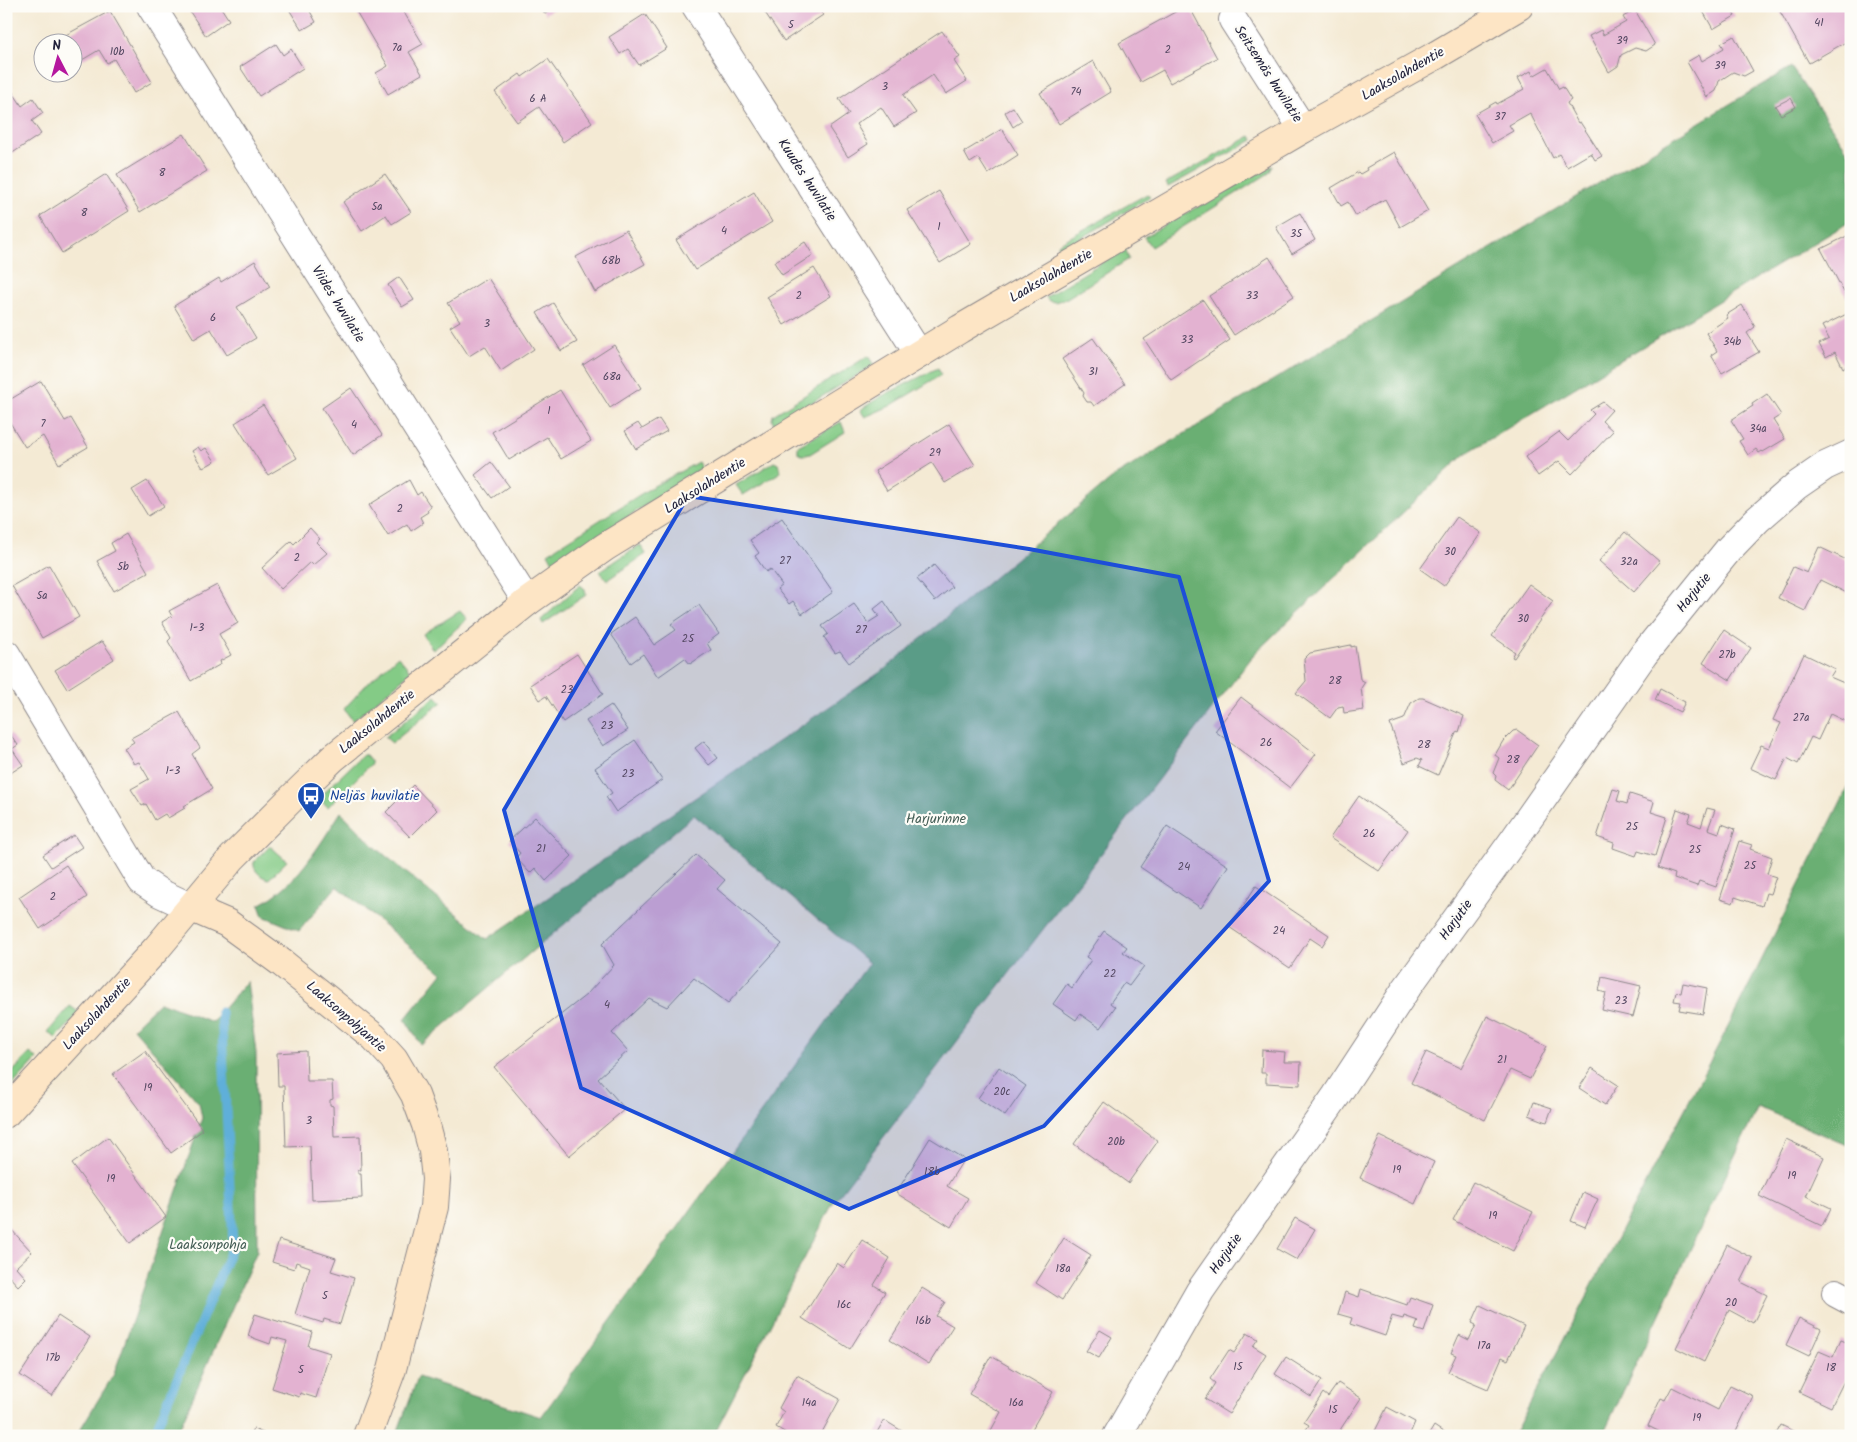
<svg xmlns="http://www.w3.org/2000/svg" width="1857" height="1442" font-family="Kalam,sans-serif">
<rect width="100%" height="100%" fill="#fdfcf7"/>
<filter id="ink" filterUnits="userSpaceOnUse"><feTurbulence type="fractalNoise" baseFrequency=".02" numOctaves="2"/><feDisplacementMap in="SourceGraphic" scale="10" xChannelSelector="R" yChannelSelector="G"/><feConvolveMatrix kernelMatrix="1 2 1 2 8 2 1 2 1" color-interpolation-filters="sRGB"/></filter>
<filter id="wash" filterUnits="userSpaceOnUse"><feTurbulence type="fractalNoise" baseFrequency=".0096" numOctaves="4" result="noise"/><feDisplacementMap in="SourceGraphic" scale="20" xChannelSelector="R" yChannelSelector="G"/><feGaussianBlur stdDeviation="1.12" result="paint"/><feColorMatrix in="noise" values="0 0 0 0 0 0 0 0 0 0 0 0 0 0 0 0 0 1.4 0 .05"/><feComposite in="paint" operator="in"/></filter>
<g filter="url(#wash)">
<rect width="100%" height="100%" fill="#f4ead4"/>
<g fill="#84cb86" stroke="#537660">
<polygon points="1251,136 1253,140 1168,187 1166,183"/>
<polygon points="1273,166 1269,173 1151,247 1144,237 1266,168"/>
<polygon points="1147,194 1150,197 1060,251 1058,244"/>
<polygon points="1125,248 1129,259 1067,298 1055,302 1049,301 1046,297"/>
<polygon points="868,356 874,365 775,425 772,420 773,415"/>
<polygon points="938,368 941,375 890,406 865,417 860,410 880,397"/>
<polygon points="841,422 845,432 810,454 802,455 798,453 798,446"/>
<polygon points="698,462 702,469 554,564 548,553 652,487"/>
<polygon points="774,462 778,464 781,472 743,495 736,485"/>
<polygon points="640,545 646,554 607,580 600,571"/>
<polygon points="580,585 585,589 586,595 543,624 541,620"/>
<polygon points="460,611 467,619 433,650 423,634"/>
<polygon points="398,656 411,672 353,721 344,709 365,686"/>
<polygon points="436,696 442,702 392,743 385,737"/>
<polygon points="363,755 366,755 371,761 371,764 328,807 318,798"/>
<path d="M270 846 287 861 269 879C261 878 252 869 254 862Z"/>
<polygon points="70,1006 80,1013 56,1038 48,1032"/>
<polygon points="30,1053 37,1059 6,1092 6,1079"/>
</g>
<g fill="#6baf73" stroke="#466857">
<path d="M1791 67 1851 156V221L1465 454 1256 652 833 1203 713 1436H396L418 1377 541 1417 869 963 694 815 421 1045 405 1019 442 973 337 886 299 931 263 916 259 905C297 885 318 847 341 812L374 846 487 939 885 669 1116 475Z"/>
<polygon points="1851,781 1851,1147 1758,1107 1602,1436 1513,1436 1729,1025"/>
<polygon points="247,981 256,1053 257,1251 176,1436 76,1436 114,1374 202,1118 199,1103 133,1028 160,1002 212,1022"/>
</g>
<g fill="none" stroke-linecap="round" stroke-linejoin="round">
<polyline stroke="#5eafd9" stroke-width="9" points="153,1436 233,1245 221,1012"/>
</g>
<g id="blocks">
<g fill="#e3b2d1">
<polygon points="186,6 220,6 229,20 206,36"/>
<polygon points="287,6 307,6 316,22 302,30"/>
<polygon points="353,6 400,6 423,44 409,52 422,74 388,94 376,73 388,66"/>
<polygon points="540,6 558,6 545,14"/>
<polygon points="770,6 817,6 823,15 784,41 764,11"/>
<polygon points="1186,6 1189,6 1217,58 1170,83 1163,70 1141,82 1119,43"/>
<polygon points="1700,6 1729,6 1735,16 1713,29"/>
<polygon points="1781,6 1851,6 1851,39 1809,63 1778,8"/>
<polygon points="1635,10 1655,45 1646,51 1635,48 1621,55 1618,66 1609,72 1589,36 1601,30 1603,35 1626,22 1623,17"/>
<polygon points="110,11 152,82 134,93 114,59 107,63 99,50 77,63 72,54 72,42 66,42 62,37"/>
<polygon points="645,14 667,48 639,65 628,49 620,54 609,37"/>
<polygon points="942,31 960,57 954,61 967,81 946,94 933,75 903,95 916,113 894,127 881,107 856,124 868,144 848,157 829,128 849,114 839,99"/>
<polygon points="1734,36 1753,71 1744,76 1733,72 1719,81 1716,91 1707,97 1687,62 1699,55 1702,61 1724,48 1721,43"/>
<polygon points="276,44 283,55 291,49 303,68 259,96 240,67"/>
<polygon points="548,59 592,122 563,142 539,107 517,122 495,92 520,74 522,77"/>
<polygon points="1093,61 1111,92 1059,124 1040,93"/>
<polygon points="1547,68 1559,89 1563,87 1571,100 1567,103 1578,123 1580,122 1602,156 1595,160 1591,153 1567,167 1559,154 1553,158 1530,113 1509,125 1513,131 1492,143 1475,114 1496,102 1497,104 1524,89 1518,78 1531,71 1533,76"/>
<polygon points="6,82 22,106 33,98 43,113 32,121 41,134 11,154 6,146"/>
<polygon points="1791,98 1796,107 1781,115 1775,106"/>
<polygon points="1013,107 1022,121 1013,127 1005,112"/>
<polygon points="1002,129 1018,155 988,174 978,158 970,163 964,152"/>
<polygon points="184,134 207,171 140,212 117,175"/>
<polygon points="1394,152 1428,211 1400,227 1385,199 1356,216 1348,202 1341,206 1331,188 1358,172 1360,174 1367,170 1366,168"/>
<polygon points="106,174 129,211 62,253 40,216"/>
<polygon points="385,174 411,212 392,224 386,215 362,231 343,202"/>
<polygon points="939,191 971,244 940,263 907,210"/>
<polygon points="754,192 772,222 695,270 676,240"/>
<polygon points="1300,213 1315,240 1292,254 1276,227"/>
<polygon points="626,230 645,264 595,292 576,257"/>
<polygon points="1849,235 1851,238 1851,296 1847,298 1821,249"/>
<polygon points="805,242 813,255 782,275 774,262"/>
<polygon points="1269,257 1294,296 1234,335 1209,296"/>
<polygon points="255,261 270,287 237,307 256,338 227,355 211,329 194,339 174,306 219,278 221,282"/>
<polygon points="814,268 831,296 784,325 767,297"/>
<polygon points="399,277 414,300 402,307 388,285"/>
<polygon points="488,278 534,349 501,371 485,346 469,356 450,327 460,321 448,303"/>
<polygon points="1203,300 1230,340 1171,380 1144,339"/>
<polygon points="553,303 577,342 561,351 537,313"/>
<polygon points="1742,305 1755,327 1747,333 1759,352 1722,373 1711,355 1717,351 1706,333 1728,318 1726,315"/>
<polygon points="1851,312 1851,364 1843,368 1835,352 1826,357 1819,344 1829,339 1822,326"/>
<polygon points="1093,338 1125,384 1094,406 1091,402 1087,402 1083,396 1084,393 1062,359"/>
<polygon points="614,345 641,388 610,408 583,365"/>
<polygon points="41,381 65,421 71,418 88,447 59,464 43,436 25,447 6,416 6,402"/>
<polygon points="351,388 382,435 353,455 322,408"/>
<polygon points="560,390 591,441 561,459 547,437 509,460 492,432"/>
<polygon points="1767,394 1781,415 1773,420 1785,439 1763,452 1762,451 1759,453 1756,449 1748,455 1739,441 1743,439 1731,420 1753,406 1752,404"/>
<polygon points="1603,402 1612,410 1602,421 1613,431 1572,474 1559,461 1538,476 1525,457 1559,432 1568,441 1594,414 1590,410"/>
<polygon points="263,405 297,458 268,475 235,423"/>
<polygon points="659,419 667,431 636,449 625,431 638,423 642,429"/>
<polygon points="949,424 975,465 945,483 932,463 887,491 875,471"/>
<polygon points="198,447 201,451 206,448 215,461 203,468 192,451"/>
<polygon points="491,462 509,486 492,498 475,475"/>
<polygon points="409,480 417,495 421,492 431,507 427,510 428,512 420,517 423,523 411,531 407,524 388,536 369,505"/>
<polygon points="147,481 164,506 148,516 132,490"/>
<polygon points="1457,517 1481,533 1444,586 1420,569"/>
<polygon points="782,518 833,592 802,614 793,601 789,604 777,589 782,585 770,569 766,572 755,556 759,553 750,540"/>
<polygon points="310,528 320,539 316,542 327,553 313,565 310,562 281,589 262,568 291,541 294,544"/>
<polygon points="1625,532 1660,562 1634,592 1599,561"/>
<polygon points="126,534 148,572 114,591 97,561 115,551 111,543"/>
<polygon points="1819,547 1851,562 1851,591 1849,594 1820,580 1805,611 1778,598 1793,567 1807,573"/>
<polygon points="49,565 79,617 42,638 12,586"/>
<polygon points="934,565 952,587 935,601 917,579"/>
<polygon points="1529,584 1553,601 1514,658 1512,657 1515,652 1492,636"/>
<polygon points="217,585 238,623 219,634 231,655 220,661 221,664 191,681 168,641 171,638 162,622 172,616 169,611"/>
<polygon points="884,601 901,626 849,663 840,651 835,653 824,637 828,634 822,626 854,604 868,623 879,616 874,609"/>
<polygon points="699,605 719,634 707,643 711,650 690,664 685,658 658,677 643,654 631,663 611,634 635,617 654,645 676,630 671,624"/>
<polygon points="1724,630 1751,648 1730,680 1703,663"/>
<polygon points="102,641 114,659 67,689 55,670"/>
<polygon points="1351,645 1351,647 1355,646 1360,679 1365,682 1361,688 1364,710 1344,713 1343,706 1338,707 1330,718 1296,693 1306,681 1304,659 1310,653"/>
<polygon points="577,654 603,694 563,722 546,696 540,700 530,685"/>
<polygon points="1804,654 1835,669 1830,677 1851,686 1851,724 1830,714 1818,740 1811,737 1798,764 1787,758 1776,780 1750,768 1761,745 1769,748 1781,723 1773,720"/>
<polygon points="1660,689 1685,702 1680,712 1655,700"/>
<polygon points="1241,697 1316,754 1290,788 1215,731"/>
<polygon points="1419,698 1423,698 1464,716 1459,732 1457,731 1438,775 1419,766 1422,760 1417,758 1404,763 1390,724 1404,719 1411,703"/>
<polygon points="611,705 628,730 603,746 586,721"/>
<polygon points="179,712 200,748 192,754 212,789 184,806 185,808 168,818 165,814 155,820 146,804 142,806 131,789 149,779 139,762 134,764 124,748 134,742 131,738"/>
<polygon points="1517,730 1538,745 1508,790 1495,780 1496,776 1493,773 1499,758 1495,755 1503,741 1513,731"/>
<polygon points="10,734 18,745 12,749 23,765 6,776 6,737"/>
<polygon points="635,740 662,780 616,812 606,797 612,793 595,768"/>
<polygon points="704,741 718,758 709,765 695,748"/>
<polygon points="413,785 437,810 410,837 386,812"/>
<polygon points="1613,789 1620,791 1617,801 1627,804 1630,794 1654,802 1651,812 1667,817 1655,856 1638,851 1636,856 1613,848 1614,843 1597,837"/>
<polygon points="1359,796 1408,830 1379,871 1330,838"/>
<polygon points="1707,808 1715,810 1708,829 1719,833 1722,824 1735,829 1716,887 1699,881 1697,886 1674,878 1675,874 1658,868 1677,809 1691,814 1688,822 1701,827"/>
<polygon points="535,817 572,856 546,881 535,868 530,873 516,858 520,853 509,841"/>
<polygon points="1167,826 1228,866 1201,908 1140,867"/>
<polygon points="74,835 82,847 51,867 43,855"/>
<polygon points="1739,841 1752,845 1750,849 1772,857 1767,874 1776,877 1770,894 1766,893 1762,906 1735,897 1733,903 1720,899"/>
<polygon points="696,855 725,880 717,889 782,944 728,1003 694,978 667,1007 649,998 612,1033 628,1051 598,1078 625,1109 569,1156 494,1067 586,995 614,965 602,944"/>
<polygon points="66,865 87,897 40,929 19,897"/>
<polygon points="1256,886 1329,935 1322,946 1310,938 1290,968 1229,927"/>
<polygon points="1104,931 1127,947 1123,952 1144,966 1129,986 1124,983 1110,1003 1115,1007 1100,1028 1080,1014 1076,1020 1053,1004 1067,984 1072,988 1091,960 1086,957"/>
<polygon points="1602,977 1641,986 1633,1017 1602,1010 1606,993 1599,991"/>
<polygon points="1683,983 1707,988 1703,1014 1679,1010 1681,1002 1674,1001 1676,992 1681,993"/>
<polygon points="1487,1016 1547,1046 1530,1079 1510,1070 1485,1120 1411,1083 1426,1052 1461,1068"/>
<polygon points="1262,1050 1285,1052 1284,1062 1301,1062 1300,1085 1266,1083 1266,1073 1261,1073"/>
<polygon points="145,1051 203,1130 171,1153 113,1074"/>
<polygon points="306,1051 307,1081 332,1081 333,1099 330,1100 330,1105 333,1106 334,1137 360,1136 361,1170 358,1170 358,1174 361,1174 362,1198 312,1200 310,1146 286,1147 284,1086 278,1086 277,1053"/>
<polygon points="999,1067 1026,1086 1005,1116 978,1098"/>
<polygon points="1592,1068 1618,1085 1605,1105 1579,1088"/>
<polygon points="1104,1102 1158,1141 1128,1183 1074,1144"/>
<polygon points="1534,1102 1552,1108 1547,1122 1529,1115"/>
<polygon points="1380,1136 1434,1162 1415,1204 1360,1178"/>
<polygon points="108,1137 166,1217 130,1243 72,1164"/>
<polygon points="930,1138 964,1159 947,1186 968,1198 951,1227 896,1193"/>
<polygon points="1786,1139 1824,1157 1806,1196 1831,1208 1822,1226 1759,1196"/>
<polygon points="1473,1182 1533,1212 1513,1251 1453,1220"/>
<polygon points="1583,1192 1598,1199 1585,1227 1571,1221"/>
<polygon points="1295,1218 1315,1229 1297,1260 1277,1249"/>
<polygon points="8,1226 32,1252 16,1267 26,1278 18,1286 8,1275 6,1276 6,1228"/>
<polygon points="1064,1238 1091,1255 1062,1300 1036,1283"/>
<polygon points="279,1240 336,1258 331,1271 354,1278 340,1324 324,1319 323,1323 295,1314 310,1267 296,1262 294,1269 272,1262"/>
<polygon points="862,1240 890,1258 874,1285 885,1292 850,1349 802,1318 837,1263 844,1268"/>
<polygon points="1727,1245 1753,1258 1741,1282 1767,1295 1753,1323 1729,1310 1704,1362 1676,1348"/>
<polygon points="922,1288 945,1302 936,1316 953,1326 929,1364 890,1340"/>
<polygon points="1361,1289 1407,1305 1410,1297 1433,1305 1424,1332 1415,1329 1418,1321 1404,1316 1403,1319 1392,1316 1385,1336 1350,1324 1352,1318 1338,1314 1345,1292 1359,1297"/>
<polygon points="1480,1305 1524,1326 1508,1360 1502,1357 1488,1389 1448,1372 1456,1355 1451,1353 1459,1335 1469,1340 1476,1325 1472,1323"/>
<polygon points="255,1314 312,1332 308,1346 330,1353 316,1398 300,1393 299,1397 272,1388 287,1341 272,1337 270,1344 248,1336"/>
<polygon points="58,1316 90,1337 52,1396 20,1375"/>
<polygon points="1799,1318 1821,1329 1809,1356 1786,1345"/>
<polygon points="1100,1330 1112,1337 1099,1358 1086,1351"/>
<polygon points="1247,1333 1258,1339 1253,1346 1266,1354 1229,1414 1205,1399 1215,1383 1210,1379 1229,1350 1234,1353"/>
<polygon points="1841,1340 1851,1344 1851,1382 1845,1379 1831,1407 1799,1392 1819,1351 1833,1357"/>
<polygon points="991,1356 1053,1392 1028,1436 988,1436 1001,1412 969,1394"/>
<polygon points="1286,1357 1322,1380 1311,1397 1275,1374"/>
<polygon points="797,1375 840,1399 820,1436 791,1436 776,1427 784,1412 779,1408"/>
<polygon points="1338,1383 1361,1398 1336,1436 1302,1436 1309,1425 1304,1422 1323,1393 1328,1397"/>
<polygon points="1730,1385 1753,1396 1734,1436 1668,1436 1648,1426 1661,1398 1665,1400 1672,1387 1718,1410"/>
<polygon points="1387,1407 1415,1422 1409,1436 1384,1436 1375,1431"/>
<polygon points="884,1420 910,1436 875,1436"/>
<polygon points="1781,1425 1803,1436 1775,1436"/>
<polygon points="1434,1426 1449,1436 1428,1436"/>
<polygon points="253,1429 271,1436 250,1436"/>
</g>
</g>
</g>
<g filter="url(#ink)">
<use href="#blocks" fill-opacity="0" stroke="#8b8688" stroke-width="1"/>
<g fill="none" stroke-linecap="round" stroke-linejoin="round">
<defs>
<g id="street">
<polyline points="151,6 527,602"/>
<polyline points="696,6 919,354"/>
<polyline points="1233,20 1303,129"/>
<polyline points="6,654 142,881 160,893 192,908"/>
<polyline points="1836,1293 1851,1301"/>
<polyline points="1117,1436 1200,1291 1336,1096 1406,989 1513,841 1644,654 1729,549 1757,520 1796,486 1825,466 1851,454"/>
</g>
<g id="secondary">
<polyline points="192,908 227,923 282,963 374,1037 394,1059 415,1095 426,1125 433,1151 436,1179 434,1207 392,1369 367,1436"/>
<polyline points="6,1113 157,948 232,858 292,798 333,758 527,602 605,547 960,329 1303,129 1433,57 1519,6"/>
</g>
</defs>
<use href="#street" stroke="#8b8688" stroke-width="30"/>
<use href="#secondary" stroke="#8b8688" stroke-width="30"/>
<use href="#street" stroke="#fff" stroke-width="28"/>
<use href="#secondary" stroke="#fde5c5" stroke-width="28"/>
</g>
</g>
<path fill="#1d4ed8" fill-opacity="0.2" stroke="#1d4ed8" stroke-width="4" stroke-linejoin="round" d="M688 496 1029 549 1179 577 1269 881 1044 1126 849 1209 581 1088 504 810Z"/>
<defs>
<symbol id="bus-pin" viewBox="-11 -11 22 30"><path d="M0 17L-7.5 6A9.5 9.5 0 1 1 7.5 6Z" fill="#1a4fb4" stroke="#fdfcf7"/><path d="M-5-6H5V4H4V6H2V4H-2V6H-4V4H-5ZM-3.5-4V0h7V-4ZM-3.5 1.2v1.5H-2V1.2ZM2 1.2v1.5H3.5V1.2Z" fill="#fff"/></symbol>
</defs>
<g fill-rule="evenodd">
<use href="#bus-pin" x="295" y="780" width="32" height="43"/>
</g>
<g text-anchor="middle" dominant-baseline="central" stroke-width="4.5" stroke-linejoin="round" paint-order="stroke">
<g font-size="11" fill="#524660">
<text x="1819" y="23">41</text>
<text x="791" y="25">5</text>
<text x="1622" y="41">39</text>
<text x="397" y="48">7a</text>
<text x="1168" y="50">2</text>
<text x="117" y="52">10b</text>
<text x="1720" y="66">39</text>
<text x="885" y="87">3</text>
<text x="1076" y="92">74</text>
<text x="538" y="99">6 A</text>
<text x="1500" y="117">37</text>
<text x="162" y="173">8</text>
<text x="377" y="207">5a</text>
<text x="84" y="213">8</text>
<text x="939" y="227">1</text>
<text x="724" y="231">4</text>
<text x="1296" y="234">35</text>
<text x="611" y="261">68b</text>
<text x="799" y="296">2</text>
<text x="1252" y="296">33</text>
<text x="213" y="318">6</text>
<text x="487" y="324">3</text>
<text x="1187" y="340">33</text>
<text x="1732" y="342">34b</text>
<text x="1093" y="372">31</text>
<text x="612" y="377">68a</text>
<text x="549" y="411">1</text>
<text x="43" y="424">7</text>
<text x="354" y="425">4</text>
<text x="1758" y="429">34a</text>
<text x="935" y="453">29</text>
<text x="400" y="509">2</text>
<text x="1450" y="552">30</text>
<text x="297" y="558">2</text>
<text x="785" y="561">27</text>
<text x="1629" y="562">32a</text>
<text x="123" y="567">5b</text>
<text x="42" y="596">5a</text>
<text x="1523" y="619">30</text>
<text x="197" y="628">1-3</text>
<text x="861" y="630">27</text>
<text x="688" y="639">25</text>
<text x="1727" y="655">27b</text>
<text x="1335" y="681">28</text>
<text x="567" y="690">23</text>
<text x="1801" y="718">27a</text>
<text x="607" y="726">23</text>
<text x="1266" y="743">26</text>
<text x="1424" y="745">28</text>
<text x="1513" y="760">28</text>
<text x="173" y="771">1-3</text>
<text x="628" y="774">23</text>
<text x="1632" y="827">25</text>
<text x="1369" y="834">26</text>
<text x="541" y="849">21</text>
<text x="1695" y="850">25</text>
<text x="1750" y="866">25</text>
<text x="1184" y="867">24</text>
<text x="53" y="897">2</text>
<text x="1279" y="931">24</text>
<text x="1110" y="974">22</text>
<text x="1621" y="1001">23</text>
<text x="607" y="1005">4</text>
<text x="1502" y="1060">21</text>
<text x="148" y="1088">19</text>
<text x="1002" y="1092">20c</text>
<text x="309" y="1121">3</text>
<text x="1116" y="1142">20b</text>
<text x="1397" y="1170">19</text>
<text x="932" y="1172">18b</text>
<text x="1792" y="1176">19</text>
<text x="111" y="1179">19</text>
<text x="1493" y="1216">19</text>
<text x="1063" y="1269">18a</text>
<text x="325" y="1296">5</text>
<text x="1731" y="1303">20</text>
<text x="844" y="1305">16c</text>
<text x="923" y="1321">16b</text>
<text x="1484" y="1346">17a</text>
<text x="53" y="1358">17b</text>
<text x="1238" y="1367">15</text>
<text x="1831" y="1368">18</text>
<text x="301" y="1370">5</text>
<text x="809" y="1403">14a</text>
<text x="1016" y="1403">16a</text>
<text x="1333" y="1410">15</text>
<text x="1697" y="1418">19</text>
</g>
<g font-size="14" fill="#22223b" stroke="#fdfcf7">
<text transform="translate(1268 74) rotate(57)">Seitsemäs huvilatie</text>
<text transform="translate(1403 74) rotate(-30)">Laaksolahdentie</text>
<text transform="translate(807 180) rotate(57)">Kuudes huvilatie</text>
<text transform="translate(1051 276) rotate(-30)">Laaksolahdentie</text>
<text transform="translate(338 304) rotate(58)">Viides huvilatie</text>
<text transform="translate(705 486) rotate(-32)">Laaksolahdentie</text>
<text transform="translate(1694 593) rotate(-51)">Harjutie</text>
<text transform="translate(377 722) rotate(-39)">Laaksolahdentie</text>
<text transform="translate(1456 920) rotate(-54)">Harjutie</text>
<text transform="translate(97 1014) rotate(-47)">Laaksolahdentie</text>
<text transform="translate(346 1017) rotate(41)">Laaksonpohjantie</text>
<text transform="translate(1226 1254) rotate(-55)">Harjutie</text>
</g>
<g font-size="14" fill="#164399" stroke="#fdfcf7" text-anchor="start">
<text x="330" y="796">Neljäs huvilatie</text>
</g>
<g font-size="14" fill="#445d55" stroke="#fdfcf7">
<text x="936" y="819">Harjurinne</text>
<text x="208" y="1245">Laaksonpohja</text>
</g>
</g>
<rect width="1857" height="1442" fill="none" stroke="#fdfcf7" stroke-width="25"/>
<g transform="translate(58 58) rotate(354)"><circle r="24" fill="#fdfcf7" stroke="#a5a5ac"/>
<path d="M0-4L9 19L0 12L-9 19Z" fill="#b5179e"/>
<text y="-8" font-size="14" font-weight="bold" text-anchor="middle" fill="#22223b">N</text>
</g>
</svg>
